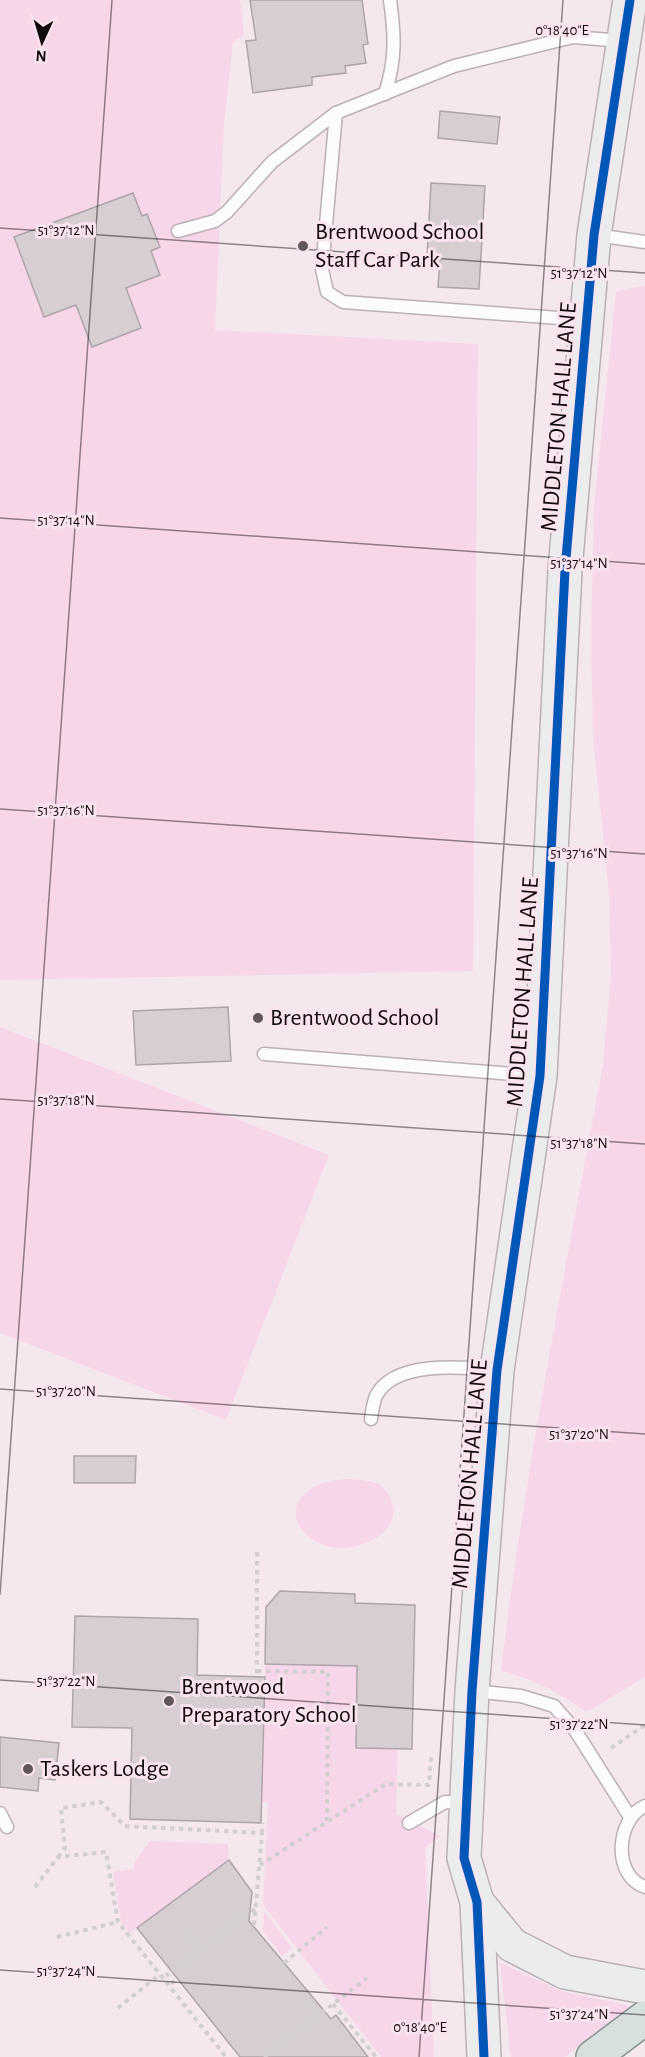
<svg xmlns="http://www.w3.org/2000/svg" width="645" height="2057" font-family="'Alegreya Sans',sans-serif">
<rect width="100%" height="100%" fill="#f4e8ee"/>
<g fill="#f8d6e9">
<polygon points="0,0 240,0 244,35 233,42 224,124 215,330 478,344 473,971 0,980"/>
<path d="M645 286V1677L587 1712C561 1694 533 1678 501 1671 525 1468 566 1266 603 1065L611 974 609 894 593 738 591 637 594 506 616 291Z"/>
<polygon points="0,1027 329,1155 226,1420 0,1333"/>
<path d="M346 1479C356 1479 369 1480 378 1484 385 1488 389 1494 392 1502 402 1532 361 1550 337 1548 303 1545 276 1508 314 1487 324 1482 335 1480 346 1479Z"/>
<polygon points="265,1664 357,1666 356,1748 398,1749 396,1814 440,1836 425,1848 434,2057 381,2057 263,1905 268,1802 262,1802"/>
<polygon points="150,1841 228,1844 229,1860 130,1933 121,1922 113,1872 134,1869 134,1863"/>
<polygon points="264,1911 292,1948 282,1956 263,1931"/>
<polygon points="500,1963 561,1991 631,2006 565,2057 511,2057"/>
</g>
<g fill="#d7ced2" stroke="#aea4a9" stroke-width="1.5">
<polygon points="250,0 362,0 368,44 363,45 366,63 345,66 346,73 312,77 312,85 253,93 246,41 256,40"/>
<polygon points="440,111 500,117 497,144 438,138"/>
<polygon points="431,183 485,186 479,289 438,287 440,257 427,256"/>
<polygon points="133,193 142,216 147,214 160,247 151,251 160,275 126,288 141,328 92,347 76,305 44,317 14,237"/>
<polygon points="228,1007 231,1061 136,1065 133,1011"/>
<polygon points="74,1456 136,1456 135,1483 74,1483"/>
<polygon points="280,1591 355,1594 355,1603 415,1605 412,1749 356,1748 357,1666 265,1664 266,1607"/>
<polygon points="75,1616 198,1619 197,1675 265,1677 261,1823 130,1819 132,1728 72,1727"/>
<polygon points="0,1737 59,1743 55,1780 39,1778 38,1791 0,1787"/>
<polygon points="229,1860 252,1892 249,1921 331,2019 336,2015 368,2057 240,2057 137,1928"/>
</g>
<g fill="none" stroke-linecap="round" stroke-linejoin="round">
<defs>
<g id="lane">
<path d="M385 94C396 59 395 36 390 0"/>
<polyline points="336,113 322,269 327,292 343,302 586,320"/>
<polyline points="178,231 215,221 227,212 272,162 336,113 454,66 573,37 623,41"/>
<polyline points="596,235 645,242"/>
<polyline points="264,1054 539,1076"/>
<path d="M371 1419C372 1412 373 1403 376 1396 394 1360 463 1367 496 1370"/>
<polyline points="473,1691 521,1696 554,1706 575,1730 630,1817"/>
<path d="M645 1806C616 1819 612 1876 645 1887"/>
<polyline points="0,1813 7,1827"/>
<polyline points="409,1823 445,1802 465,1803"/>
</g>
<g id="secondary">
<polyline points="477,1902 512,1945 565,1972 645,1987"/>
<polyline points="484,2057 477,1902 464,1858 472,1691 497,1370 540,1076 565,570 594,235 630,0"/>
</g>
<polyline id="primary" points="593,2057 645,2018"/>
</defs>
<use href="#lane" stroke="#bab0b5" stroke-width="15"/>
<use href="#secondary" stroke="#bab0b5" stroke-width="36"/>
<use href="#primary" stroke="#889492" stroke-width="36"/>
<g stroke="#d3cfd1" stroke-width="4" stroke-dasharray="4.5 4.5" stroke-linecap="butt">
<polyline points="257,1552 257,1676"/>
<polyline points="257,1671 328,1672 327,1821"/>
<polyline points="611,1748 645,1725"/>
<polyline points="262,1833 263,1823"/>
<polyline points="58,1857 65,1848 61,1808 101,1802 125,1826 262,1833 254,1927"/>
<polyline points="260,1865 386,1784 429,1785 431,1759 437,1759"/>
<polyline points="35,1887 58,1857 106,1852 118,1922 226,2057"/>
<polyline points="187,1934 199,1950"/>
<polyline points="57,1937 118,1922"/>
<polyline points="284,1963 327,1927"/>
<polyline points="174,1984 167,1974 255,1909"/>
<polyline points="306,1999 319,2015"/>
<polyline points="333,2004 376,2057"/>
<polyline points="118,2008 159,1975"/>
<polyline points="264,2057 367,1978"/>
</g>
<use href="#lane" stroke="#fdfcfc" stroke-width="12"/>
<use href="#secondary" stroke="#ebeded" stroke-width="33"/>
<use href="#primary" stroke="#d7e0dd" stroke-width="33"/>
<defs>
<polyline id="cycleway" points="484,2057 477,1902 464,1858 472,1691 497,1370 540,1076 565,570 594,235 630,0"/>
</defs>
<use href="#cycleway" stroke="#f9e3ef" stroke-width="13"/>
<use href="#cycleway" stroke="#0057b8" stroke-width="9"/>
</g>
<path fill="none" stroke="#10090d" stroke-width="1.5" stroke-opacity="0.45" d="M0 228 645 273M0 518 645 564M0 809 645 854M0 1099 645 1144M0 1389 645 1434M0 1595 112 0M0 1680 645 1725M0 1970 645 2015M419 2057 563 0"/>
<g fill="#60575c" stroke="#f9e3ef" stroke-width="2">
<circle cx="303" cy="246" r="6"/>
<circle cx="258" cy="1018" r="6"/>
<circle cx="169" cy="1701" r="6"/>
<circle cx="28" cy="1769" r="6"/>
</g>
<g text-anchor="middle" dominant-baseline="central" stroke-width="6" stroke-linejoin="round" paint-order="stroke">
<g font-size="24" fill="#10090d" stroke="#f9e3ef" text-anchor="start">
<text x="315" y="232">Brentwood School<tspan x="315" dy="28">Staff Car Park</tspan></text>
<text x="270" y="1018">Brentwood School</text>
<text x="181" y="1687">Brentwood<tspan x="181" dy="28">Preparatory School</tspan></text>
<text x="40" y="1769">Taskers Lodge</text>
</g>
<g font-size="24" fill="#10090d" stroke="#f9e3ef">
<text transform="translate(559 417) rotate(-85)">MIDDLETON HALL LANE</text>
<text transform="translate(523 992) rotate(-86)">MIDDLETON HALL LANE</text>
<text transform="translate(470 1474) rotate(-85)">MIDDLETON HALL LANE</text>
</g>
</g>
<g font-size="15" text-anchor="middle" fill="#10090d" stroke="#f9e3ef" stroke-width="6" stroke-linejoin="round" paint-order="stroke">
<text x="562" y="35">0°18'40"E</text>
<text x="66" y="235">51°37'12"N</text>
<text x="579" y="278">51°37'12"N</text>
<text x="66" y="525">51°37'14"N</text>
<text x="579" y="568">51°37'14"N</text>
<text x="66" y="815">51°37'16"N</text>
<text x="579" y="858">51°37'16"N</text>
<text x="66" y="1105">51°37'18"N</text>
<text x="579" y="1148">51°37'18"N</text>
<text x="66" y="1396">51°37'20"N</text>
<text x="579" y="1439">51°37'20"N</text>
<text x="66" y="1686">51°37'22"N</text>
<text x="579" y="1729">51°37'22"N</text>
<text x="66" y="1976">51°37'24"N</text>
<text x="579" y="2019">51°37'24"N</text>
<text x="420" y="2032">0°18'40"E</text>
</g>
<g transform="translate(42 42) rotate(184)" stroke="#f9e3ef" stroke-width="4.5" paint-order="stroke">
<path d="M0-4.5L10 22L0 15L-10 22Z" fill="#10090d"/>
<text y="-9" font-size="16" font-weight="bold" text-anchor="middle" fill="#10090d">N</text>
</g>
</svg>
